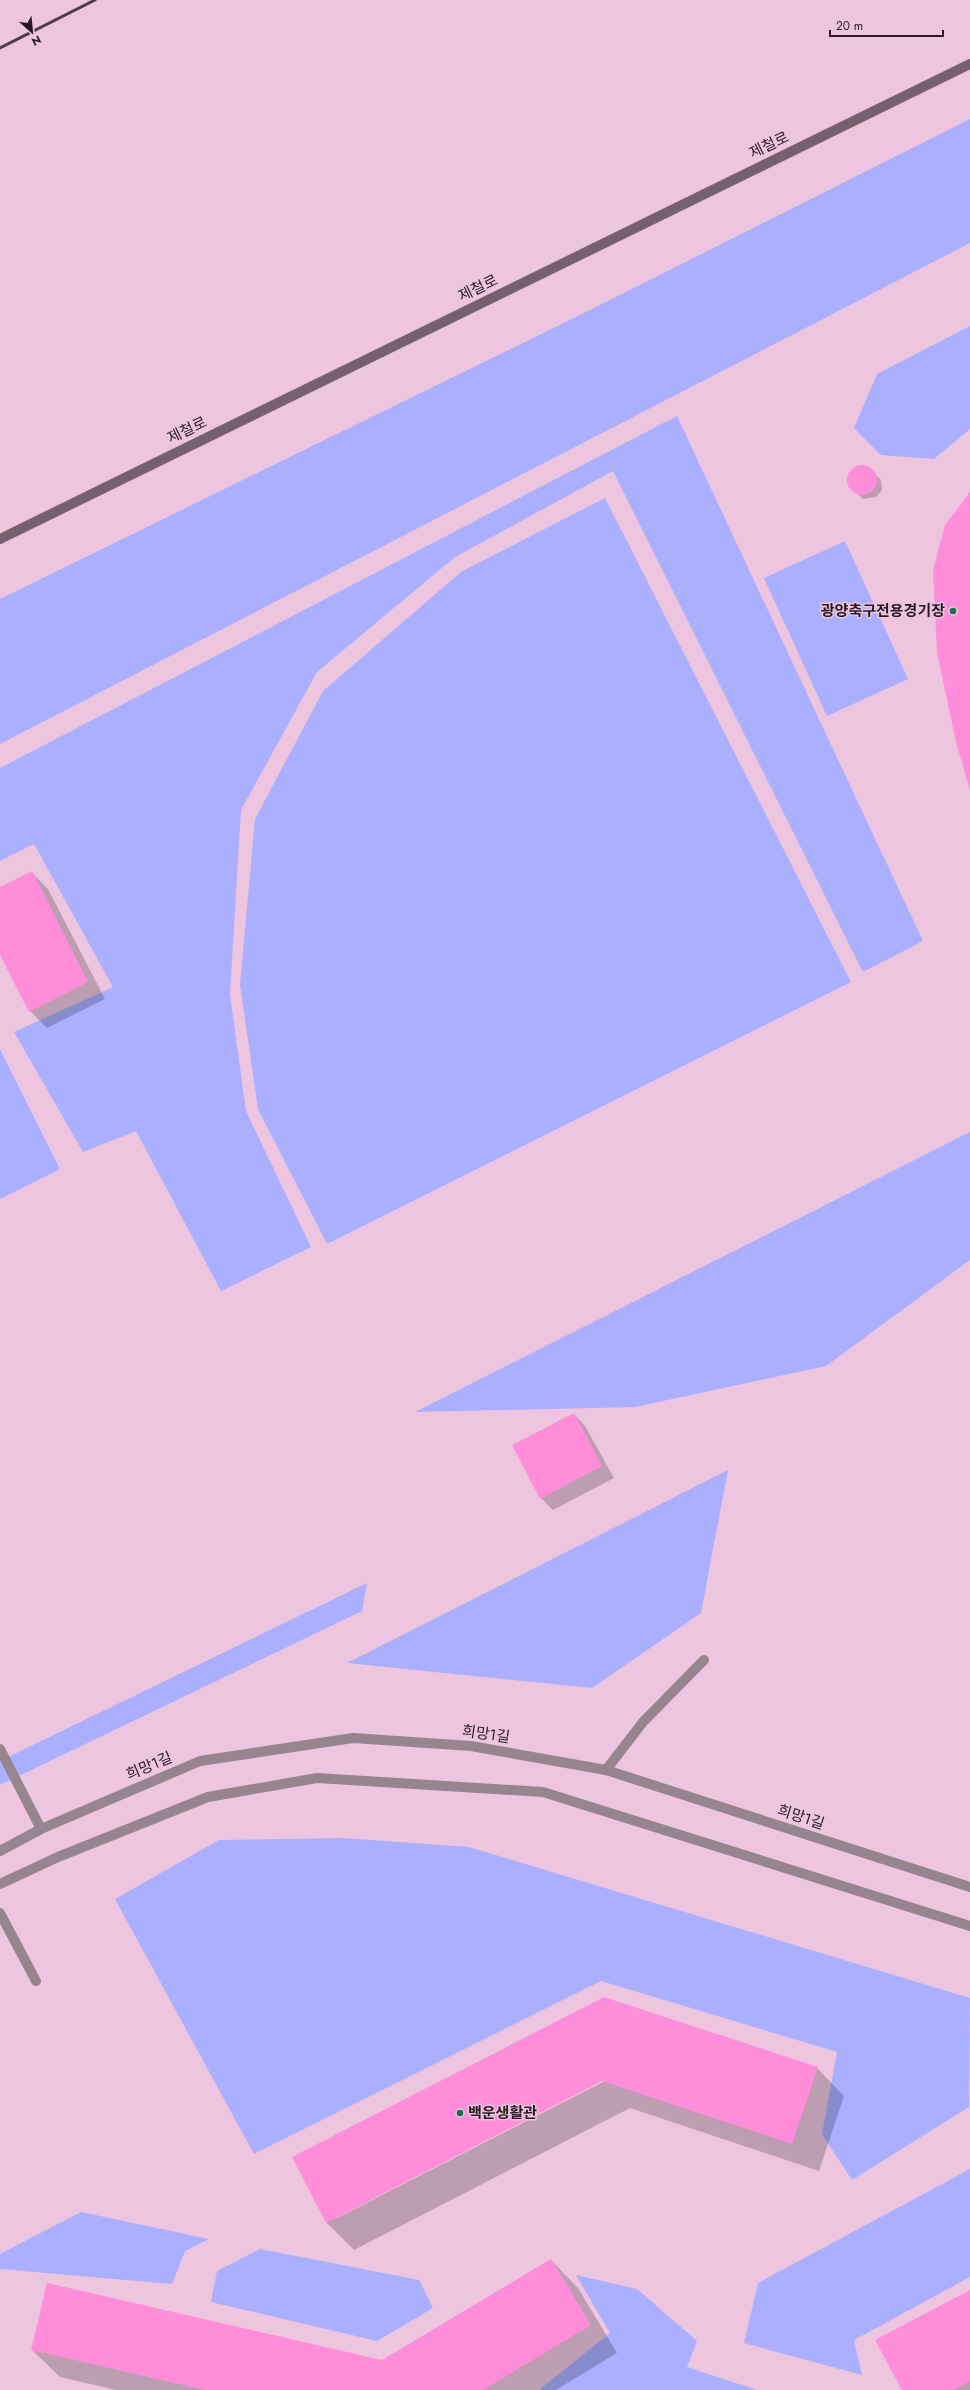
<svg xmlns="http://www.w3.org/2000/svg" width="970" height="2390" font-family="Jost,'Noto Sans KR',sans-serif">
<rect width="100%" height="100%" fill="#edc5de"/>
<g fill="#abafff">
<polygon points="970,119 970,243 0,744 0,599 588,311"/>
<polygon points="970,326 970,429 934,459 881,455 854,428 877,374"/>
<polygon points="677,416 923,941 863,972 613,471 455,557 317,672 241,810 230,994 246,1111 311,1247 221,1291 136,1131 83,1152 14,1032 113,987 34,844 0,861 0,768"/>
<polygon points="605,498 851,982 327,1244 258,1109 240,985 255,819 323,691 461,572"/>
<polygon points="845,541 908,679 827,716 764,578"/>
<polygon points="0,1049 60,1169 0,1199"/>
<polygon points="970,1132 970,1260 826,1366 635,1407 415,1412"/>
<polygon points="728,1470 701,1613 592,1688 347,1663"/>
<polygon points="367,1583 362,1611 0,1785 0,1761"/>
<polygon points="342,1838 469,1847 970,1998 969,2107 852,2180 822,2134 837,2052 601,1981 254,2154 115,1899 219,1840"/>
<polygon points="970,2169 970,2277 854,2340 862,2375 744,2343 758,2283"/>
<polygon points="81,2212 209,2239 185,2251 172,2284 0,2269 0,2254"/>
<polygon points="260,2249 419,2280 433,2308 377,2341 211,2302 217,2271"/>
<polygon points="576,2275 637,2289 697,2341 687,2367 757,2390 539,2390 610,2333"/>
</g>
<g fill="#0003" fill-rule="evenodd">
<polygon points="859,466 868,467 881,480 882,490 876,497 863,499 850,487 849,474"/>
<polygon points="31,872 48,889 105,999 47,1028 30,1011 0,953 0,888"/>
<polygon points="574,1414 585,1426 614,1478 553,1510 541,1498"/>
<path d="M604 1998 817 2068 844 2096 819 2171 630 2108 354 2250 326 2222ZM606 2078 607 2080 335 2219V2217Z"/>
<polygon points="551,2260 578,2288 617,2353 556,2390 116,2390 60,2377 32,2350 382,2361"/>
<polygon points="970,2291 970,2390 904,2390"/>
</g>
<g fill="#ff8dd9">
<circle cx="862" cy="480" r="15"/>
<polygon points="970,492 970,790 956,742 937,653 933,570 945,525"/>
<polygon points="32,871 88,982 29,1012 0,955 0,887"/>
<polygon points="574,1413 602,1466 540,1499 512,1445"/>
<polygon points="604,1997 818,2067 792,2144 602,2081 326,2223 292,2157"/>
<polygon points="551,2259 591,2325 483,2390 205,2390 31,2350 47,2283 382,2360"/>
<polygon points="970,2290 970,2381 953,2390 902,2390 875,2340"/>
</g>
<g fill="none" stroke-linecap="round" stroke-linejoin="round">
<g stroke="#96858f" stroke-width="10">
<polyline points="0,1749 41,1829"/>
<polyline points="606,1770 643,1722 704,1660"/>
<polyline points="0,1851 41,1829 200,1761 353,1738 471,1746 606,1770 970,1887"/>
<polyline points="0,1884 58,1857 208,1797 317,1778 543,1792 970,1926"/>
<polyline points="0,1913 36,1981"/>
</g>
<polyline stroke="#77606e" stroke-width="10" points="0,539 970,64"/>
<polyline stroke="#4f3c48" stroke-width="3" points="0,48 95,0"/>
</g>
<g fill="#0a754e" stroke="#edc5de" stroke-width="1.5">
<circle cx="953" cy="611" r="4"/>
<circle cx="460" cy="2113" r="4"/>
</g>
<g text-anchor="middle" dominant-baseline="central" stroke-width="3" stroke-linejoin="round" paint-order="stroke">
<g font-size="15" fill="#281a23" stroke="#edc5de">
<text transform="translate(769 145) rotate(-26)">제철로</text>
<text transform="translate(478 288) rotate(-26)">제철로</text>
<text transform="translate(187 430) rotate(-26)">제철로</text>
<text transform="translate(486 1734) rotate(8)">희망1길</text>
<text transform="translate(149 1766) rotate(-23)">희망1길</text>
<text transform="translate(801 1817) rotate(18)">희망1길</text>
</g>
<g font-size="15" font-weight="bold" fill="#281a23" stroke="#edc5de" text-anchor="end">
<text x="945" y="611">광양축구전용경기장</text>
<text x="468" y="2113" text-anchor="start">백운생활관</text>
</g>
</g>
<g transform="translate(32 32) rotate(153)" stroke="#edc5de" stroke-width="3" paint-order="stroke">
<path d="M0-3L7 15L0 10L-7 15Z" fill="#281a23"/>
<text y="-6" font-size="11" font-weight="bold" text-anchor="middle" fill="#281a23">N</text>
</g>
<path d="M830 30v6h113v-6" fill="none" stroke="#281a23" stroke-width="2"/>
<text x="836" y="30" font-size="12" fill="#281a23" stroke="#edc5de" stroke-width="3" paint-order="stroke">20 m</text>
</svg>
